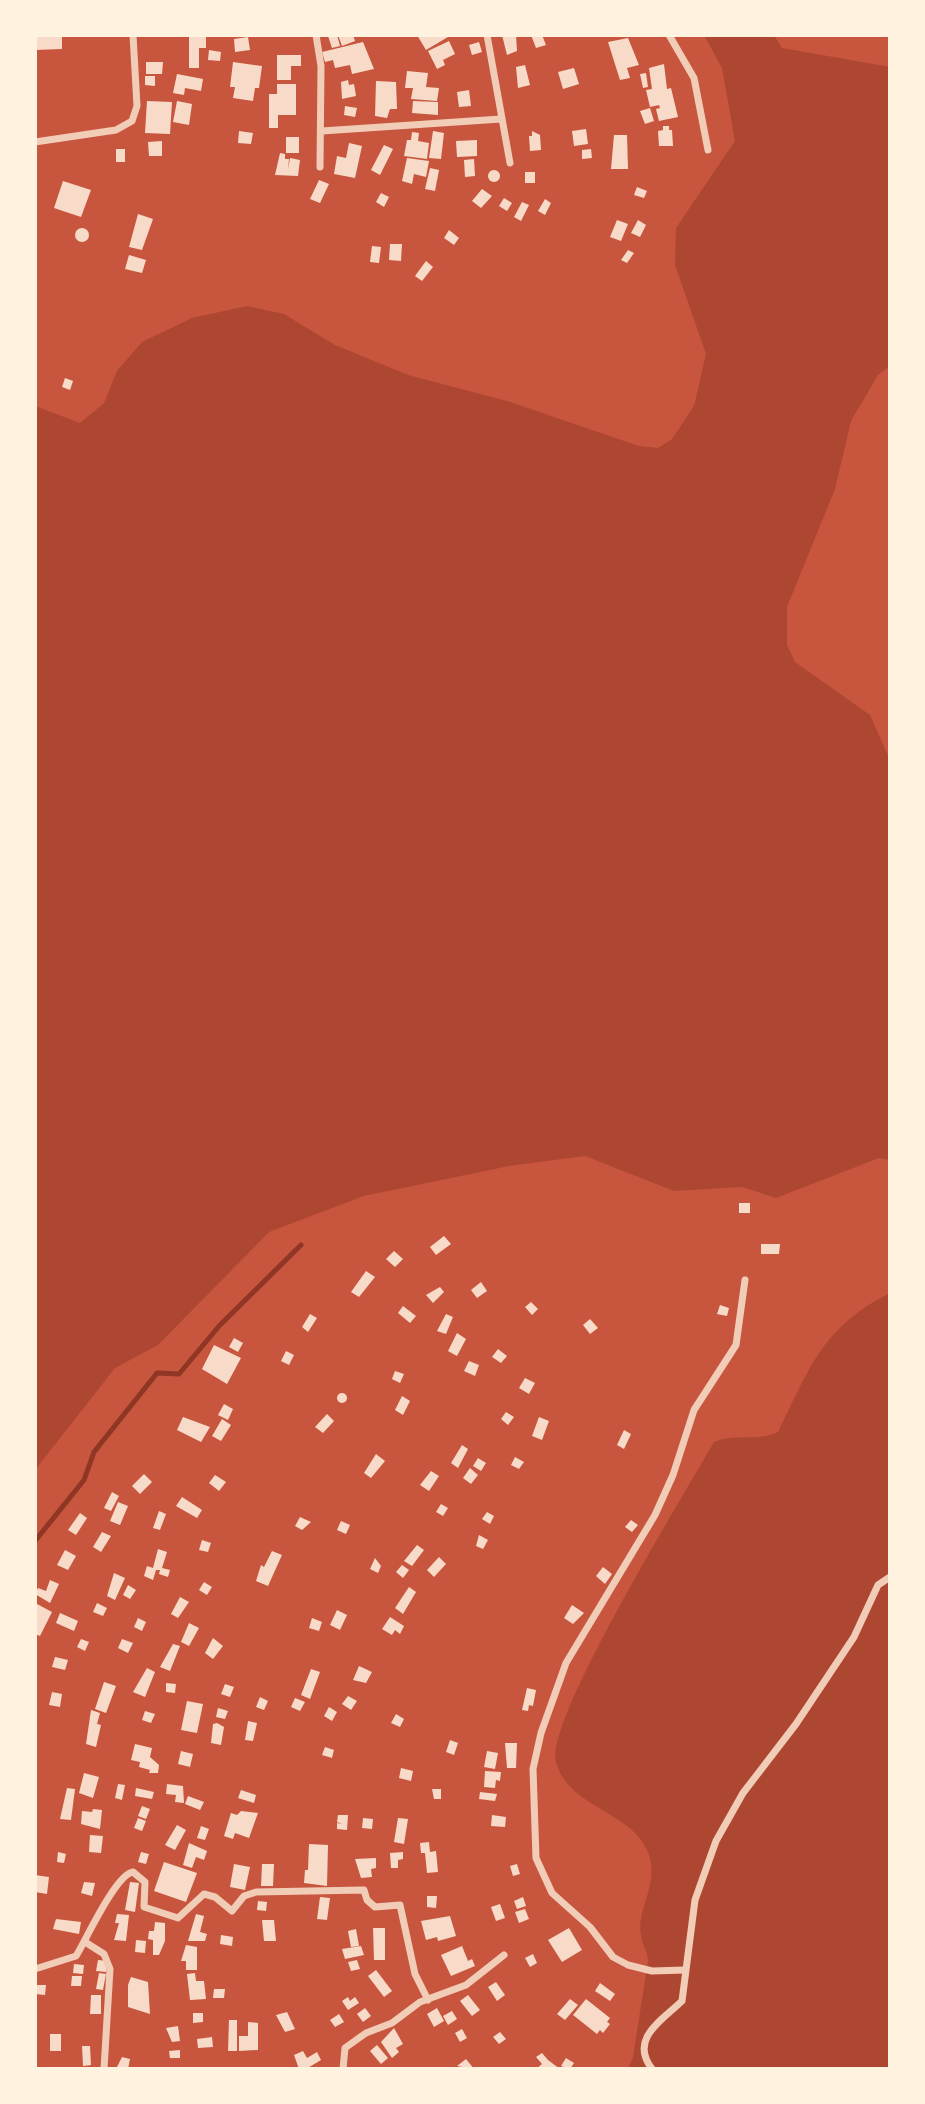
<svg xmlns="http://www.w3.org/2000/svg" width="925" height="2104" font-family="Inter,sans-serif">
<rect width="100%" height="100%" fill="#c8553d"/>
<g fill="#ae4732">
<polygon points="704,35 774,35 782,48 890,67 890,366 878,375 851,421 835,489 787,607 787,645 795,662 870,715 890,760 890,1160 879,1158 776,1198 742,1187 674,1191 585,1156 509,1166 364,1196 269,1232 158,1345 115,1368 35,1470 35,406 80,423 104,403 117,371 142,342 192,318 247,306 284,314 335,345 408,375 507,401 639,446 658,448 672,439 694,406 706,354 675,265 676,228 735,141 722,68"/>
<path d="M890 1293V2069H628L633 2057 648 1961C648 1951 642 1945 641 1936 635 1909 663 1881 646 1848 627 1810 568 1807 556 1762 544 1721 687 1490 714 1442 735 1433 759 1442 778 1432 810 1368 822 1327 890 1293Z"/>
</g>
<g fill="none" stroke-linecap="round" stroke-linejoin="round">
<polyline stroke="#8f3625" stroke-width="5" points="35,1541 84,1480 94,1452 157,1373 179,1374 220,1325 301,1245"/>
</g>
<g fill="#f7dbc8">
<polygon points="35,35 62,35 62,49 35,50"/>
<polygon points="189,35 206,35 206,48 199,48 199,68 189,68"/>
<polygon points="337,35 340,46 332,48 328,36"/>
<polygon points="338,35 353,35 355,41 342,46"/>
<polygon points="417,35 447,35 448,37 426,50"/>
<polygon points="502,35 516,35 517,51 507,55"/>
<polygon points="531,35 542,35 546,45 536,48"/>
<polygon points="248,37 250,50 235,52 234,39"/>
<polygon points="628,38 639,65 627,68 630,78 620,80 608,42"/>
<polygon points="449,41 455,54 443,60 445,65 437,69 428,51"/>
<polygon points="363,42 374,69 352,74 350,65 335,68 333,60 325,62 322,52"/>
<polygon points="479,42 482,52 472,55 469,45"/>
<polygon points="209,50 221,52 220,61 208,60"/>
<polygon points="277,55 301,55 301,66 291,66 291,80 277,80"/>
<polygon points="146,62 163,62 162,74 146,74"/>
<polygon points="233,62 262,66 259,88 255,88 253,101 233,98 235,87 230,87"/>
<polygon points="664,64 667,89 671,88 678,117 659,121 656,109 660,108 659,105 650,107 646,90 652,89 649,68"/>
<polygon points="525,65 530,85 518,88 516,67"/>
<polygon points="574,68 579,84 563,89 558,72"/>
<polygon points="407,71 428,73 426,87 439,88 437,101 411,99 413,88 405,88"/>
<polygon points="646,73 648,87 643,88 640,74"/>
<polygon points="177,74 203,79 201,91 185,88 184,95 173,93"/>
<polygon points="145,76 155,76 155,86 145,85"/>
<polygon points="348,80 349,85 354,84 356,96 342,99 341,82"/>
<polygon points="376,81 396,82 397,109 390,109 387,118 375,116"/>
<polygon points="277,84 296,84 296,115 278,115 278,128 269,128 269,94 277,94"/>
<polygon points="469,90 471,106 459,107 457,92"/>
<polygon points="147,101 172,102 170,134 145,133"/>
<polygon points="177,101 192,104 189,125 173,122"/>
<polygon points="413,101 438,102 438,115 412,113"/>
<polygon points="345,106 357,108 355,117 344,115"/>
<polygon points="650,108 654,121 645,124 640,111"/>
<polygon points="663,126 669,126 669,130 672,130 673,146 659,146 658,131 663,130"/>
<polygon points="586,129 588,144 574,146 572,131"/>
<polygon points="239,131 253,133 251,144 238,143"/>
<polygon points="433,131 444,133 441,159 429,158"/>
<polygon points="532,131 540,135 541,150 530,151 529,136 532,136"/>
<polygon points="412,132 419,133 418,141 429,143 427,159 404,156 407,140 411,140"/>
<polygon points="614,135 627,135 628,169 611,169"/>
<rect x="286" y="137" width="13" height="16"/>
<polygon points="477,140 477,156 457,157 456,141"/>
<polygon points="162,141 162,156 149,156 148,142"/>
<polygon points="349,143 362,146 355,178 334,174 337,156 346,158"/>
<polygon points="384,145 393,149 380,175 371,170"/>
<rect x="116" y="149" width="9" height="13"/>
<polygon points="591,149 592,158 582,159 582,150"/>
<polygon points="280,153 285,154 285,159 289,159 288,170 290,158 300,160 298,176 275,175"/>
<polygon points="407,158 429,161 426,177 414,174 412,184 402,181"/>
<polygon points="474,159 475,176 465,177 464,160"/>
<polygon points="430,168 439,170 435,191 425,189"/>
<circle cx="494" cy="176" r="6"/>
<rect x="525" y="172" width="10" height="11"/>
<polygon points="319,180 329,184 320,203 310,199"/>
<polygon points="63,181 91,190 81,217 54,208"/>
<polygon points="637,187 647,191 644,198 634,195"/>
<polygon points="482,189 492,196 481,208 472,201"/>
<polygon points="381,193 389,197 384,207 376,202"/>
<polygon points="504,198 512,203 507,211 499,206"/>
<polygon points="545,199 551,203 545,215 538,211"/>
<polygon points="522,202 529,205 521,221 514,217"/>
<polygon points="138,214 153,219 142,250 129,247"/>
<polygon points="617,220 628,224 621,241 610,237"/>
<polygon points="638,220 646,225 640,237 631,233"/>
<circle cx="82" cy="235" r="7"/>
<polygon points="449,230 459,238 454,245 444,238"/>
<polygon points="390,244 402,244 401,261 389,260"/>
<polygon points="372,246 381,247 379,263 370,262"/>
<polygon points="628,250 634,253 627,263 621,260"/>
<polygon points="129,255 146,260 142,273 125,269"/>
<polygon points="426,261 433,267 422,281 415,276"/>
<polygon points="65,378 73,381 70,390 62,387"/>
<rect x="739" y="1203" width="11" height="10"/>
<polygon points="444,1236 451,1244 436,1255 430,1247"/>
<polygon points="761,1244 780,1244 779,1254 761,1254"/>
<polygon points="394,1251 403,1259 395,1267 386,1259"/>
<polygon points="366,1271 375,1277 359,1297 351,1292"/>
<polygon points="481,1282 487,1291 477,1298 471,1290"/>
<polygon points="440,1287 444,1292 433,1303 426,1295"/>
<polygon points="531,1302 538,1309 532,1315 525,1307"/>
<polygon points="720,1305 729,1308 727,1316 717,1314"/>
<polygon points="403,1306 416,1316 410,1323 398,1313"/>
<polygon points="310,1314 317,1318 308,1332 302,1327"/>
<polygon points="446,1314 453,1317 446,1334 437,1331"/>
<polygon points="590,1319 598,1328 590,1334 583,1325"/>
<polygon points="457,1333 466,1339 457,1356 448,1351"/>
<polygon points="234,1338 243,1343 238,1352 229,1347"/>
<polygon points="214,1345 241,1358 227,1384 202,1369"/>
<polygon points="498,1349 507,1356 501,1363 492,1357"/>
<polygon points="286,1351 294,1355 289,1365 281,1361"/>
<polygon points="469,1361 479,1365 475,1376 464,1371"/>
<polygon points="395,1371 404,1374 400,1383 392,1379"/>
<polygon points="525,1378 535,1383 529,1394 519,1388"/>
<circle cx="342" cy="1398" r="5"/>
<polygon points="402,1396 410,1401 403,1415 395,1410"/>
<polygon points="224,1404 233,1409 228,1420 218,1415"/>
<polygon points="506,1412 514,1417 508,1425 501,1419"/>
<polygon points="327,1414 334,1421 323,1433 315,1427"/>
<polygon points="183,1417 210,1427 201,1442 177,1430"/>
<polygon points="539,1417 549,1421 542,1440 532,1436"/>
<polygon points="222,1419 231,1425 221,1441 212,1436"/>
<polygon points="624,1430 631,1434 624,1449 617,1445"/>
<polygon points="462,1445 468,1449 458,1468 451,1463"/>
<polygon points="376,1454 385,1461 371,1478 364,1473"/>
<polygon points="515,1457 524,1462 519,1469 511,1465"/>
<polygon points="478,1458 486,1463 481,1471 473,1466"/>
<polygon points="470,1468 478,1475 471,1484 463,1478"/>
<polygon points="431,1471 439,1476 429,1491 420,1485"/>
<polygon points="144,1474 152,1482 140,1494 132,1486"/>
<polygon points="215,1475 226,1482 219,1491 209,1483"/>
<polygon points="112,1492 119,1496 111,1511 104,1508"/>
<polygon points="182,1497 202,1510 197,1518 176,1506"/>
<polygon points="118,1502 128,1506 120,1525 110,1521"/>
<polygon points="441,1504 448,1508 443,1516 436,1512"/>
<polygon points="159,1511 166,1514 160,1530 153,1528"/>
<polygon points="487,1512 494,1516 490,1524 482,1519"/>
<polygon points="80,1513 87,1518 76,1535 68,1530"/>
<polygon points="300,1517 311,1522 302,1530 295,1526"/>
<polygon points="631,1520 638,1525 632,1532 625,1527"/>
<polygon points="341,1521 350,1525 346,1534 337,1530"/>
<polygon points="102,1532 111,1536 101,1552 93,1547"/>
<polygon points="479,1535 488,1540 483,1549 476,1546"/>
<polygon points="202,1540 211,1543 208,1552 199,1550"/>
<polygon points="417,1545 424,1550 412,1566 404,1561"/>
<polygon points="158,1549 167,1552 162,1568 170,1570 168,1577 159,1574 160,1570 156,1570 153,1580 144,1576 147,1566 153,1568"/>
<polygon points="65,1550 76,1556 68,1570 57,1565"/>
<polygon points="272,1551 282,1555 268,1586 256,1581 261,1565 264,1567"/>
<polygon points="439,1557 446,1564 434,1577 427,1570"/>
<polygon points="375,1558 381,1566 378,1573 370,1569"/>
<polygon points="402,1565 409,1570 403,1578 396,1572"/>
<polygon points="603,1567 612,1574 605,1584 596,1576"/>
<polygon points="114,1573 125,1578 115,1600 107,1596"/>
<polygon points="50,1580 59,1584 50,1603 35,1594 38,1588 46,1591"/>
<polygon points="204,1582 212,1587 207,1595 199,1590"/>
<polygon points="128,1585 136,1590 130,1599 123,1595"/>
<polygon points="409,1587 416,1592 403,1614 395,1608"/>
<polygon points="180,1597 189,1602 178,1618 171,1614"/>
<polygon points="97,1603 107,1608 103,1616 93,1612"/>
<polygon points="37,1604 52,1612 40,1636 35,1634"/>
<polygon points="572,1605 584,1613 573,1624 564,1618"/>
<polygon points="337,1610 347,1615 340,1630 330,1625"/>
<polygon points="60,1613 78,1621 74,1631 56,1623"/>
<polygon points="390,1617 404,1626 400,1634 395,1630 392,1635 382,1629"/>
<polygon points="138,1618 146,1622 142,1631 134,1627"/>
<polygon points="312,1618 322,1622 319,1631 309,1628"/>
<polygon points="189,1623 199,1628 189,1646 181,1642"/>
<polygon points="213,1638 223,1646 213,1659 205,1653"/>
<polygon points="81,1639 89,1642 85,1651 77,1647"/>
<polygon points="122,1639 133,1643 128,1653 118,1648"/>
<polygon points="173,1644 180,1646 170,1671 160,1667"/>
<polygon points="55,1657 68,1660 65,1670 52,1667"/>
<polygon points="359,1666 372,1672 366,1683 353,1680"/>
<polygon points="147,1668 155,1672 145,1697 133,1692"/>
<polygon points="311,1669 320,1672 310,1699 301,1695"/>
<polygon points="104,1682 116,1686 106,1713 95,1709"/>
<polygon points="166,1683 176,1684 175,1693 166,1692"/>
<polygon points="225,1684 234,1687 230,1697 221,1694"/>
<polygon points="527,1688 536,1690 533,1706 529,1705 528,1711 522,1710"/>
<polygon points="52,1692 62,1694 60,1707 49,1705"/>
<polygon points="348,1696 357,1701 351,1710 342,1704"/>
<polygon points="260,1697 268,1701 264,1710 256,1707"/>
<polygon points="295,1698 305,1702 300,1711 291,1707"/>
<polygon points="187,1701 203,1704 197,1733 181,1730"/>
<polygon points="329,1707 337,1712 332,1721 324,1716"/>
<polygon points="218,1708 228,1711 225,1719 216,1717"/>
<polygon points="91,1710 100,1713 97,1724 101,1725 96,1747 86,1744"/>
<polygon points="145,1711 155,1714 151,1723 142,1720"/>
<polygon points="396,1714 404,1719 400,1727 391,1723"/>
<polygon points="248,1721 257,1723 253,1741 245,1740"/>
<polygon points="217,1723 224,1727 221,1745 211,1743 213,1724"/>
<polygon points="450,1740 458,1743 454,1755 446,1752"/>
<polygon points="505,1743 517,1743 516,1768 507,1768"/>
<polygon points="135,1744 152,1748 150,1757 159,1765 158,1773 149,1773 150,1770 139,1767 140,1762 131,1760"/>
<polygon points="325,1747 334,1750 332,1758 322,1755"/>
<polygon points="181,1751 193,1754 190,1767 178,1764"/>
<polygon points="487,1751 498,1753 495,1769 484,1767"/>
<polygon points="401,1768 413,1771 411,1781 399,1778"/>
<polygon points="485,1771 501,1772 500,1781 496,1780 495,1788 484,1787"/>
<polygon points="84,1773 99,1777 93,1798 79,1793"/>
<polygon points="118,1784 125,1785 122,1800 115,1798"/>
<polygon points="167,1784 183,1786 184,1803 175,1802 176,1795 166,1794"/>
<polygon points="67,1788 75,1789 71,1820 60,1819"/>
<polygon points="136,1788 154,1792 152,1799 135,1796"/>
<polygon points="432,1789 441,1789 441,1799 434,1799"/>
<polygon points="241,1790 256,1795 254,1803 238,1798"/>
<polygon points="480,1792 497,1794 495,1801 479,1799"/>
<polygon points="188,1796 204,1802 200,1810 185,1804"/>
<polygon points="142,1806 150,1809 146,1819 138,1816"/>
<polygon points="93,1809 102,1810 100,1829 81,1824 82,1811 92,1812"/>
<polygon points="241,1811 258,1813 249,1838 235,1833 233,1839 224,1836 231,1813 237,1815"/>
<polygon points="338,1815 348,1815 347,1830 337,1829 337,1823 342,1824 337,1822"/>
<polygon points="492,1815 506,1817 505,1827 491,1826"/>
<polygon points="138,1818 146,1821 142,1831 134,1828"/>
<polygon points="363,1818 373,1819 372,1829 362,1828"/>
<polygon points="398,1818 408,1819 404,1844 394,1842"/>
<polygon points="177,1825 186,1830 175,1850 165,1845"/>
<polygon points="201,1826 209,1829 205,1840 197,1838"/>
<polygon points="90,1835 103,1836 101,1853 89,1852"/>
<polygon points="429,1842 430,1852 436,1851 438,1872 427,1873 425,1853 421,1853 420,1843"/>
<polygon points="189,1843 207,1851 204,1860 196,1857 192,1868 183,1865"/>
<polygon points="309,1844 328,1845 327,1886 304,1883 305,1870 308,1870"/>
<polygon points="58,1852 66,1854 64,1863 57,1862"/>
<polygon points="141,1852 149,1854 146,1864 138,1862"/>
<polygon points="403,1852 403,1859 398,1860 398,1868 391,1868 390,1853"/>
<polygon points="376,1858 376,1868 371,1869 372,1877 361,1878 355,1859"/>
<polygon points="164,1862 197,1873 186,1902 154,1891"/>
<polygon points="234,1864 250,1867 245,1890 230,1887"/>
<polygon points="262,1864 274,1864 273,1886 261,1886"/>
<polygon points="517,1864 520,1874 513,1876 510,1866"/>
<polygon points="35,1875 49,1877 47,1894 35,1892"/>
<polygon points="84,1882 95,1883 92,1896 81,1893"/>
<polygon points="130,1882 139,1883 135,1912 125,1910"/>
<polygon points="427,1896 437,1896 436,1908 427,1907"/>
<polygon points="320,1897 330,1898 327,1920 317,1919"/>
<polygon points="523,1897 526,1906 517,1909 514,1901"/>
<polygon points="258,1901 267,1902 266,1911 257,1910"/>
<polygon points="500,1904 505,1918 496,1921 491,1907"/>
<polygon points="525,1909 529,1919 519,1923 515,1912"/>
<polygon points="117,1914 129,1915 126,1941 114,1940 119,1923 115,1923"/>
<polygon points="196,1914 204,1916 200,1932 207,1934 205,1941 188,1941"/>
<polygon points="450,1916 456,1936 438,1941 437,1937 426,1940 421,1921"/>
<polygon points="56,1919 81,1922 79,1934 53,1929"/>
<polygon points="262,1920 274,1920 276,1941 264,1941"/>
<polygon points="155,1922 165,1923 165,1941 159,1955 153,1955 153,1940 148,1939 149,1931 154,1931"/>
<polygon points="373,1928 385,1928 385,1960 374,1960"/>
<polygon points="569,1928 582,1950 562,1962 548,1940"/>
<polygon points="356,1929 359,1946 351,1947 348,1931"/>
<polygon points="221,1935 233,1937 232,1946 220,1944"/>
<polygon points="136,1940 146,1941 145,1953 135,1952"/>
<polygon points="186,1945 197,1947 197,1970 186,1970 186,1961 181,1961"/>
<polygon points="361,1946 364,1955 345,1959 342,1949"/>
<polygon points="462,1946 468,1961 472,1959 475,1966 451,1976 441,1955"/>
<polygon points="533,1954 537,1963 530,1967 525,1958"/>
<polygon points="98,1960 108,1961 106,1972 96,1971"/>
<polygon points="357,1960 360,1969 351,1971 348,1962"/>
<polygon points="74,1964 84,1965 83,1974 73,1973"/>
<polygon points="376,1970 392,1991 384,1997 368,1976"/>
<polygon points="99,1973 106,1974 103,1990 96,1989"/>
<polygon points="195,1973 196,1981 204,1981 206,1999 190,2000 187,1974"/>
<polygon points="72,1976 82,1976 81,1986 71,1986"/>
<polygon points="131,1977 148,1982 150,2014 128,2007 128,1985"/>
<polygon points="496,1982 505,1995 497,2001 488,1987"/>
<polygon points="600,1983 615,1994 610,2001 595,1991"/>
<polygon points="35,1985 46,1985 45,1995 35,1994"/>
<polygon points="214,1989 225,1989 224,1998 213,1998"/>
<polygon points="91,1995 101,1995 101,2014 90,2014"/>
<polygon points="468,1995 480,2010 472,2016 460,2001"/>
<polygon points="348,1997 350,2001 355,1997 359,2003 348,2010 342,2001"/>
<polygon points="570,1999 578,2005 565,2020 557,2014"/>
<polygon points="586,1999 610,2018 607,2022 610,2024 603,2033 600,2030 597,2034 573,2015"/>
<polygon points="365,2008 371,2016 363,2022 357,2014"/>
<polygon points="437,2008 444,2021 434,2027 427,2014"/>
<polygon points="452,2011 457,2019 448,2025 443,2016"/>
<polygon points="287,2012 295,2029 285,2032 276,2015"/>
<polygon points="193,2013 203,2013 203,2022 193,2023"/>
<polygon points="339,2014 344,2022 335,2027 330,2020"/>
<polygon points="229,2020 237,2020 237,2051 228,2051"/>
<polygon points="248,2022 258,2023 258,2050 239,2051 239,2036 248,2036"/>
<polygon points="178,2026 180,2041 172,2042 166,2028"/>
<polygon points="394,2028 403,2044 396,2048 399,2052 392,2058 381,2042"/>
<polygon points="462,2029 467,2038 460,2042 455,2033"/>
<polygon points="500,2032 506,2039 499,2044 493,2037"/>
<rect x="50" y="2034" width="11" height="17"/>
<polygon points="212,2037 213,2047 198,2048 197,2039"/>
<polygon points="377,2045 388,2058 381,2064 370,2051"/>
<polygon points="82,2046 90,2046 91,2065 83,2066"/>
<polygon points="180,2050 180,2058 170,2058 169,2051"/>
<polygon points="303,2051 307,2058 317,2052 321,2060 306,2069 299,2069 294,2055"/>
<polygon points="542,2053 548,2060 560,2069 536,2069 542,2064 536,2057"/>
<polygon points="122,2057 130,2059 128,2069 116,2069"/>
<polygon points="566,2058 574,2063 570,2069 561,2066"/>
<polygon points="466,2059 474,2069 457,2066"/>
</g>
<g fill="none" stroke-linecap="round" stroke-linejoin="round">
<g stroke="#f1ccb7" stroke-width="7">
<polyline points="316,35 321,66 320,167"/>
<polyline points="487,35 510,163"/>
<polyline points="669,35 694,78 708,150"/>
<polyline points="322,131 501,119"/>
<polyline points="35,142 116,130 132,121 137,106 133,35"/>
<polyline points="85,1942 104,1954 110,1969 104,2069"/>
<path d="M35 1969 76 1956C86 1940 116 1874 133 1872L145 1882 144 1907 178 1918 204 1894 215 1897 232 1911 244 1896 256 1892 364 1890 367 1900 375 1907 400 1905 415 1974 428 2000"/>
<polyline points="685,1970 652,1971 628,1965 613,1957 590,1927 552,1893 536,1858 533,1769 541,1733 566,1663 655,1515 673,1475 694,1410 736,1345 745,1280"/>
<polyline points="343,2069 345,2048 366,2033 392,2023 420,2002 466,1985 504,1955"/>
<path d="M652 2069C629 2039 661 2021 682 2001L695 1900 716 1841 743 1793 796 1724 854 1637 878 1585 890 1577"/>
</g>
</g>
<rect width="925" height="2104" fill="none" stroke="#fff3e0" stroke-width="74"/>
</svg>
